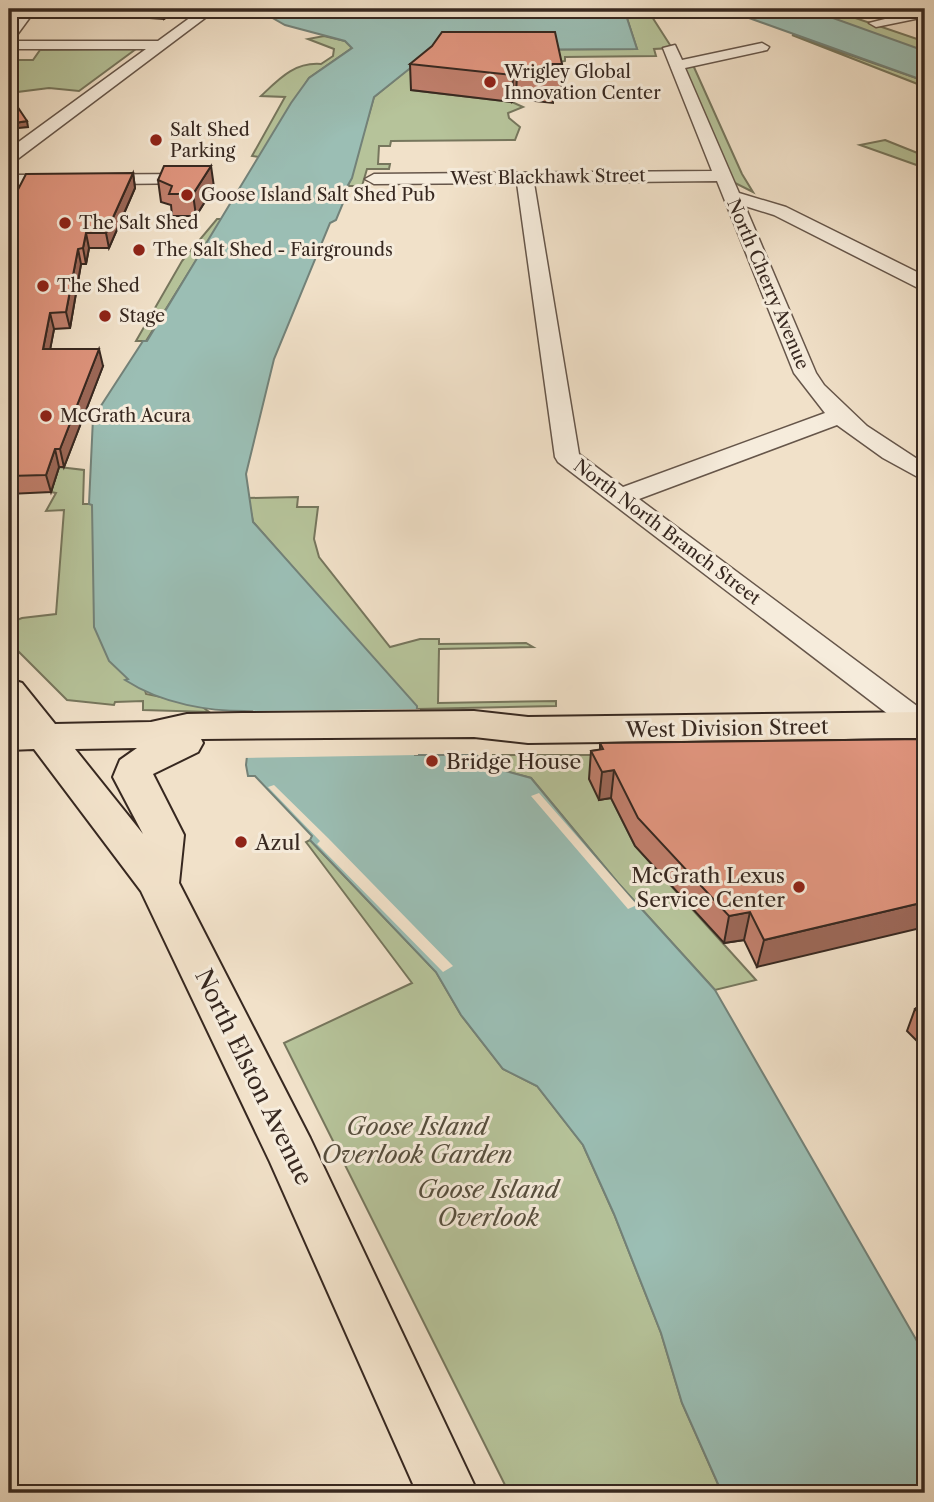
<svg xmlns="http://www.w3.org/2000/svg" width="934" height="1502" font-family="'Libre Caslon Text',serif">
<rect width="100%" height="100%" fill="#f1e1c9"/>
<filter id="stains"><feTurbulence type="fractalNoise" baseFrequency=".00286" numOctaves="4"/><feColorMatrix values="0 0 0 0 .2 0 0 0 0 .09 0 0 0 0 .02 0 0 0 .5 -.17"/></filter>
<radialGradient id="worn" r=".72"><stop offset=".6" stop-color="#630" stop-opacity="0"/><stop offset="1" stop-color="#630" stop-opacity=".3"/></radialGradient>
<g fill="#b6c39a" stroke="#76765d" stroke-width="2">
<polygon points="624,9 647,9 672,48 654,49 656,56 565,57 565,61 411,90 512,102 523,107 508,113 509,118 520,127 515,140 391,141 390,146 379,146 378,164 390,164 389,169 367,169 362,186 348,186 374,97 432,50 637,49"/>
<polygon points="808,9 829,9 923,41 925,53"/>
<polygon points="792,35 925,81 925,89 915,83"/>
<path d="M324 36 345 41 352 48 309 78 266 149 259 157 252 156 285 97 261 96C279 79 294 62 321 64L333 56 334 49 308 39Z"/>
<polygon points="136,49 79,91 49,88 9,93 9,60 33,60 40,50"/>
<polygon points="693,65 742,174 753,192 733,182 684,67"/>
<polygon points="885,140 925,156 925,168 860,145"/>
<polygon points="217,219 222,219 146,341 136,341 182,261"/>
<polygon points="59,467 84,470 83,504 92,504 146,694 200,705 209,712 143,710 143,701 115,702 114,705 67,700 9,642 9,623 22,618 56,614 64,510 46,511 56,493 51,492"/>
<polygon points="298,497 297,507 318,507 314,539 319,557 390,647 420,639 439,639 439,644 526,643 533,647 439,649 438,703 556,701 556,706 417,709 253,522 248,498"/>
<polygon points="493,755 604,755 599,799 611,798 635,846 756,980 715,990 618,883 531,778 494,768"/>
<polygon points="310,840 436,972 461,1015 503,1069 537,1086 583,1145 614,1214 661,1333 682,1403 722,1493 509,1493 284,1043 412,983 309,846 306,842"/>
</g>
<g fill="#9bbeb4" stroke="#738279" stroke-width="2">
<path d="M257 9H624L637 49 433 50 374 97 352 178 343 194 346 196 336 220 330 223 274 359 246 474 253 522 417 706 415 755H476L494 768 531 778 618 883 715 990 925 1355V1493H722L682 1403 661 1333 614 1214 583 1145 537 1086 503 1069 461 1015 436 972 310 840 312 836 255 776H248L246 765 252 711C210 712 162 704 125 680L128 679 109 661 94 627 92 505 89 504 93 418 143 341H147L291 103 309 78 352 48 345 41 285 25Z"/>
<polygon points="724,9 808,9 925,51 925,81"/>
</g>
<g fill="#f1e1c9">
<polygon points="420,709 418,755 243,758 249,715 243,715 244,711"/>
<polygon points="274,785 328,838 453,966 443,972 317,844 320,841 268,787"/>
<polygon points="539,793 637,905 628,909 531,796"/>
</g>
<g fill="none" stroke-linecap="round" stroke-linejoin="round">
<defs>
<g id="minor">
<polygon points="22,9 36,9 14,39 9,40 9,27"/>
<polygon points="202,9 217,9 15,161 9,162 9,149 146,49 9,49 9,41 158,41"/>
<polygon points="925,9 925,17 876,27 869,23"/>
<path d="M762 43 769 47 767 50 685 68 739 193 786 207 925 276V290L918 288 774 215 745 206 816 373 824 385 867 426 925 464V481L883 458 837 425 639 499 925 712V737L914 734 558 462 555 457 517 183 374 184 365 179 374 174 712 171 663 48 675 45 682 60ZM717 181 794 373 825 413 623 487 579 454 534 183Z"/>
<polygon points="202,174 211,179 208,183 9,185 9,175"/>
</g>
<path id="major" d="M9 679 22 683 55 724 151 722 187 714 242 713 474 711 528 717 925 712V738L528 743 474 737 201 739 203 743 198 752 153 774 184 835 179 883 310 1138 478 1493H417L270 1162 141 891 34 749 9 750V724H15L9 716ZM137 748 120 760 113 777 143 834 75 749Z"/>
</defs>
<use href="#minor" stroke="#66564a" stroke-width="3"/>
<use href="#major" stroke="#372820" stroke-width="4"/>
<use href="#minor" fill="#f6ecdc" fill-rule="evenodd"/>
<use href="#major" fill="#f1e1c9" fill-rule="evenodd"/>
</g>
<g fill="#c07f6c" stroke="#372820" stroke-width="2">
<polygon points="104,9 191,9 185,13 174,12 164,19 105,15"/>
<polygon points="410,64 562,64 561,90 553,90 553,103 516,99 512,102 411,90"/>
<polygon points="133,173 135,188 109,248 89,248 86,264 81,264 70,328 54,329 50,349 103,366 64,467 59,467 51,492 9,494 9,207"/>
<polygon points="158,180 214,187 196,216 172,216 171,205 161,202"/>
<polygon points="925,739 757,967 744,940 724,943 635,846 611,798 599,800 589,779 591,751 600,750 600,743"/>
<polygon points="925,1003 925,1049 907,1031 915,1009"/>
</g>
<g fill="#9c6858" stroke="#372820" stroke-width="2">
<polygon points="163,9 174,9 174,12 164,19"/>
<polygon points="517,72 516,99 512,102 513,75"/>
<polygon points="27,121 28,127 9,129 9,124"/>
<polygon points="211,166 214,187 196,216 193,194"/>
<polygon points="133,173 135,188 109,248 106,233"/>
<polygon points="86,233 89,248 86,264 83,248"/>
<polygon points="78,249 81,264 70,328 66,312"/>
<polygon points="50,313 54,329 47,366 43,349"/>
<polygon points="99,349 103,366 64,467 60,449"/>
<polygon points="55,449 59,467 51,492 46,475"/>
<polygon points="614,770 611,798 599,800 602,772"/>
<polygon points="925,902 925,927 757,967 764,940"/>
<polygon points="750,912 744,940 724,943 729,916"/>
</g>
<g fill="#df947d" stroke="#372820" stroke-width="2">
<polygon points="442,32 555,32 562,64 552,64 554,76 517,72 513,75 410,64 432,46"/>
<polygon points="13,100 27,121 9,124 9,101"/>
<polygon points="164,166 211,166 193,194 169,194 172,186 158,180"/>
<polygon points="133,173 106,233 86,233 83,248 78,249 66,312 50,313 43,349 99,349 60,449 55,449 46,475 9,476 9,207 26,174"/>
<polygon points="925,739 925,902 764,940 750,912 729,916 638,818 614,770 602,772 591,751 603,749 600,743"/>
<polygon points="925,1003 925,1020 915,1009"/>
</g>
<g fill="#8f2418" stroke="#f6ecdc" stroke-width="2.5">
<circle cx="490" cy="82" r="7"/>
<circle cx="156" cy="140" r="7"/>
<circle cx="187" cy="195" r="7"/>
<circle cx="65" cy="223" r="7"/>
<circle cx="139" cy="250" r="7"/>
<circle cx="43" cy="286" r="7"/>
<circle cx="105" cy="316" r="7"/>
<circle cx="46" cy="416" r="7"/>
<circle cx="432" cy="761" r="7"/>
<circle cx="241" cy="842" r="7"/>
<circle cx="799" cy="887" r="7"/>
</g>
<g text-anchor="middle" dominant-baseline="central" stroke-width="6" stroke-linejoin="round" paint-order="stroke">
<g font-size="18" fill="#372820" stroke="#f6ecdc" text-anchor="start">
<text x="504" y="72">Wrigley Global<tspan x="504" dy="21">Innovation Center</tspan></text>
<text x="170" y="130">Salt Shed<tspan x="170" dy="21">Parking</tspan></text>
<text x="201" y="195">Goose Island Salt Shed Pub</text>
<text x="79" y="223">The Salt Shed</text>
<text x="153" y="250">The Salt Shed - Fairgrounds</text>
<text x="57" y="286">The Shed</text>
<text x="119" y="316">Stage</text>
<text x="60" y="416">McGrath Acura</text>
</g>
<g font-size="18" fill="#372820" stroke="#f6ecdc">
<text transform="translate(548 177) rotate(-1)">West Blackhawk Street</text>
<text transform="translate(768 284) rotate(67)">North Cherry Avenue</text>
<text transform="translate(667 532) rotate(37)">North North Branch Street</text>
</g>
<g font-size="21" fill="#372820" stroke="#f6ecdc">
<text transform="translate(727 728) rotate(-1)">West Division Street</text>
</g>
<g font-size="21" fill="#372820" stroke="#f6ecdc" text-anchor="start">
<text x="446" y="761">Bridge House</text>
<text x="255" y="842">Azul</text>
<text x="785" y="875" text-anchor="end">McGrath Lexus<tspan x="785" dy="24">Service Center</tspan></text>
</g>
<g font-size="24" fill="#372820" stroke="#f6ecdc">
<text transform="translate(254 1077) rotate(64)">North Elston Avenue</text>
</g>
<g font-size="24" font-style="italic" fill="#574f3e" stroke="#f6ecdc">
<text x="417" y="1126">Goose Island<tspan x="417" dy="28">Overlook Garden</tspan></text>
<text x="488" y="1189">Goose Island<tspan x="488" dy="28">Overlook</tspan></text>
</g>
</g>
<rect width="934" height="1502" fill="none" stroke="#f1e1c9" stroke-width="35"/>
<rect x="10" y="10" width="913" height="1481" fill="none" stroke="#372820" stroke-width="3.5"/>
<rect x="18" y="18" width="899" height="1467" fill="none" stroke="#372820" stroke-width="2"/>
<rect width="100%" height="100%" filter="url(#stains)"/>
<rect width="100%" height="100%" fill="url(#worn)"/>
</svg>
